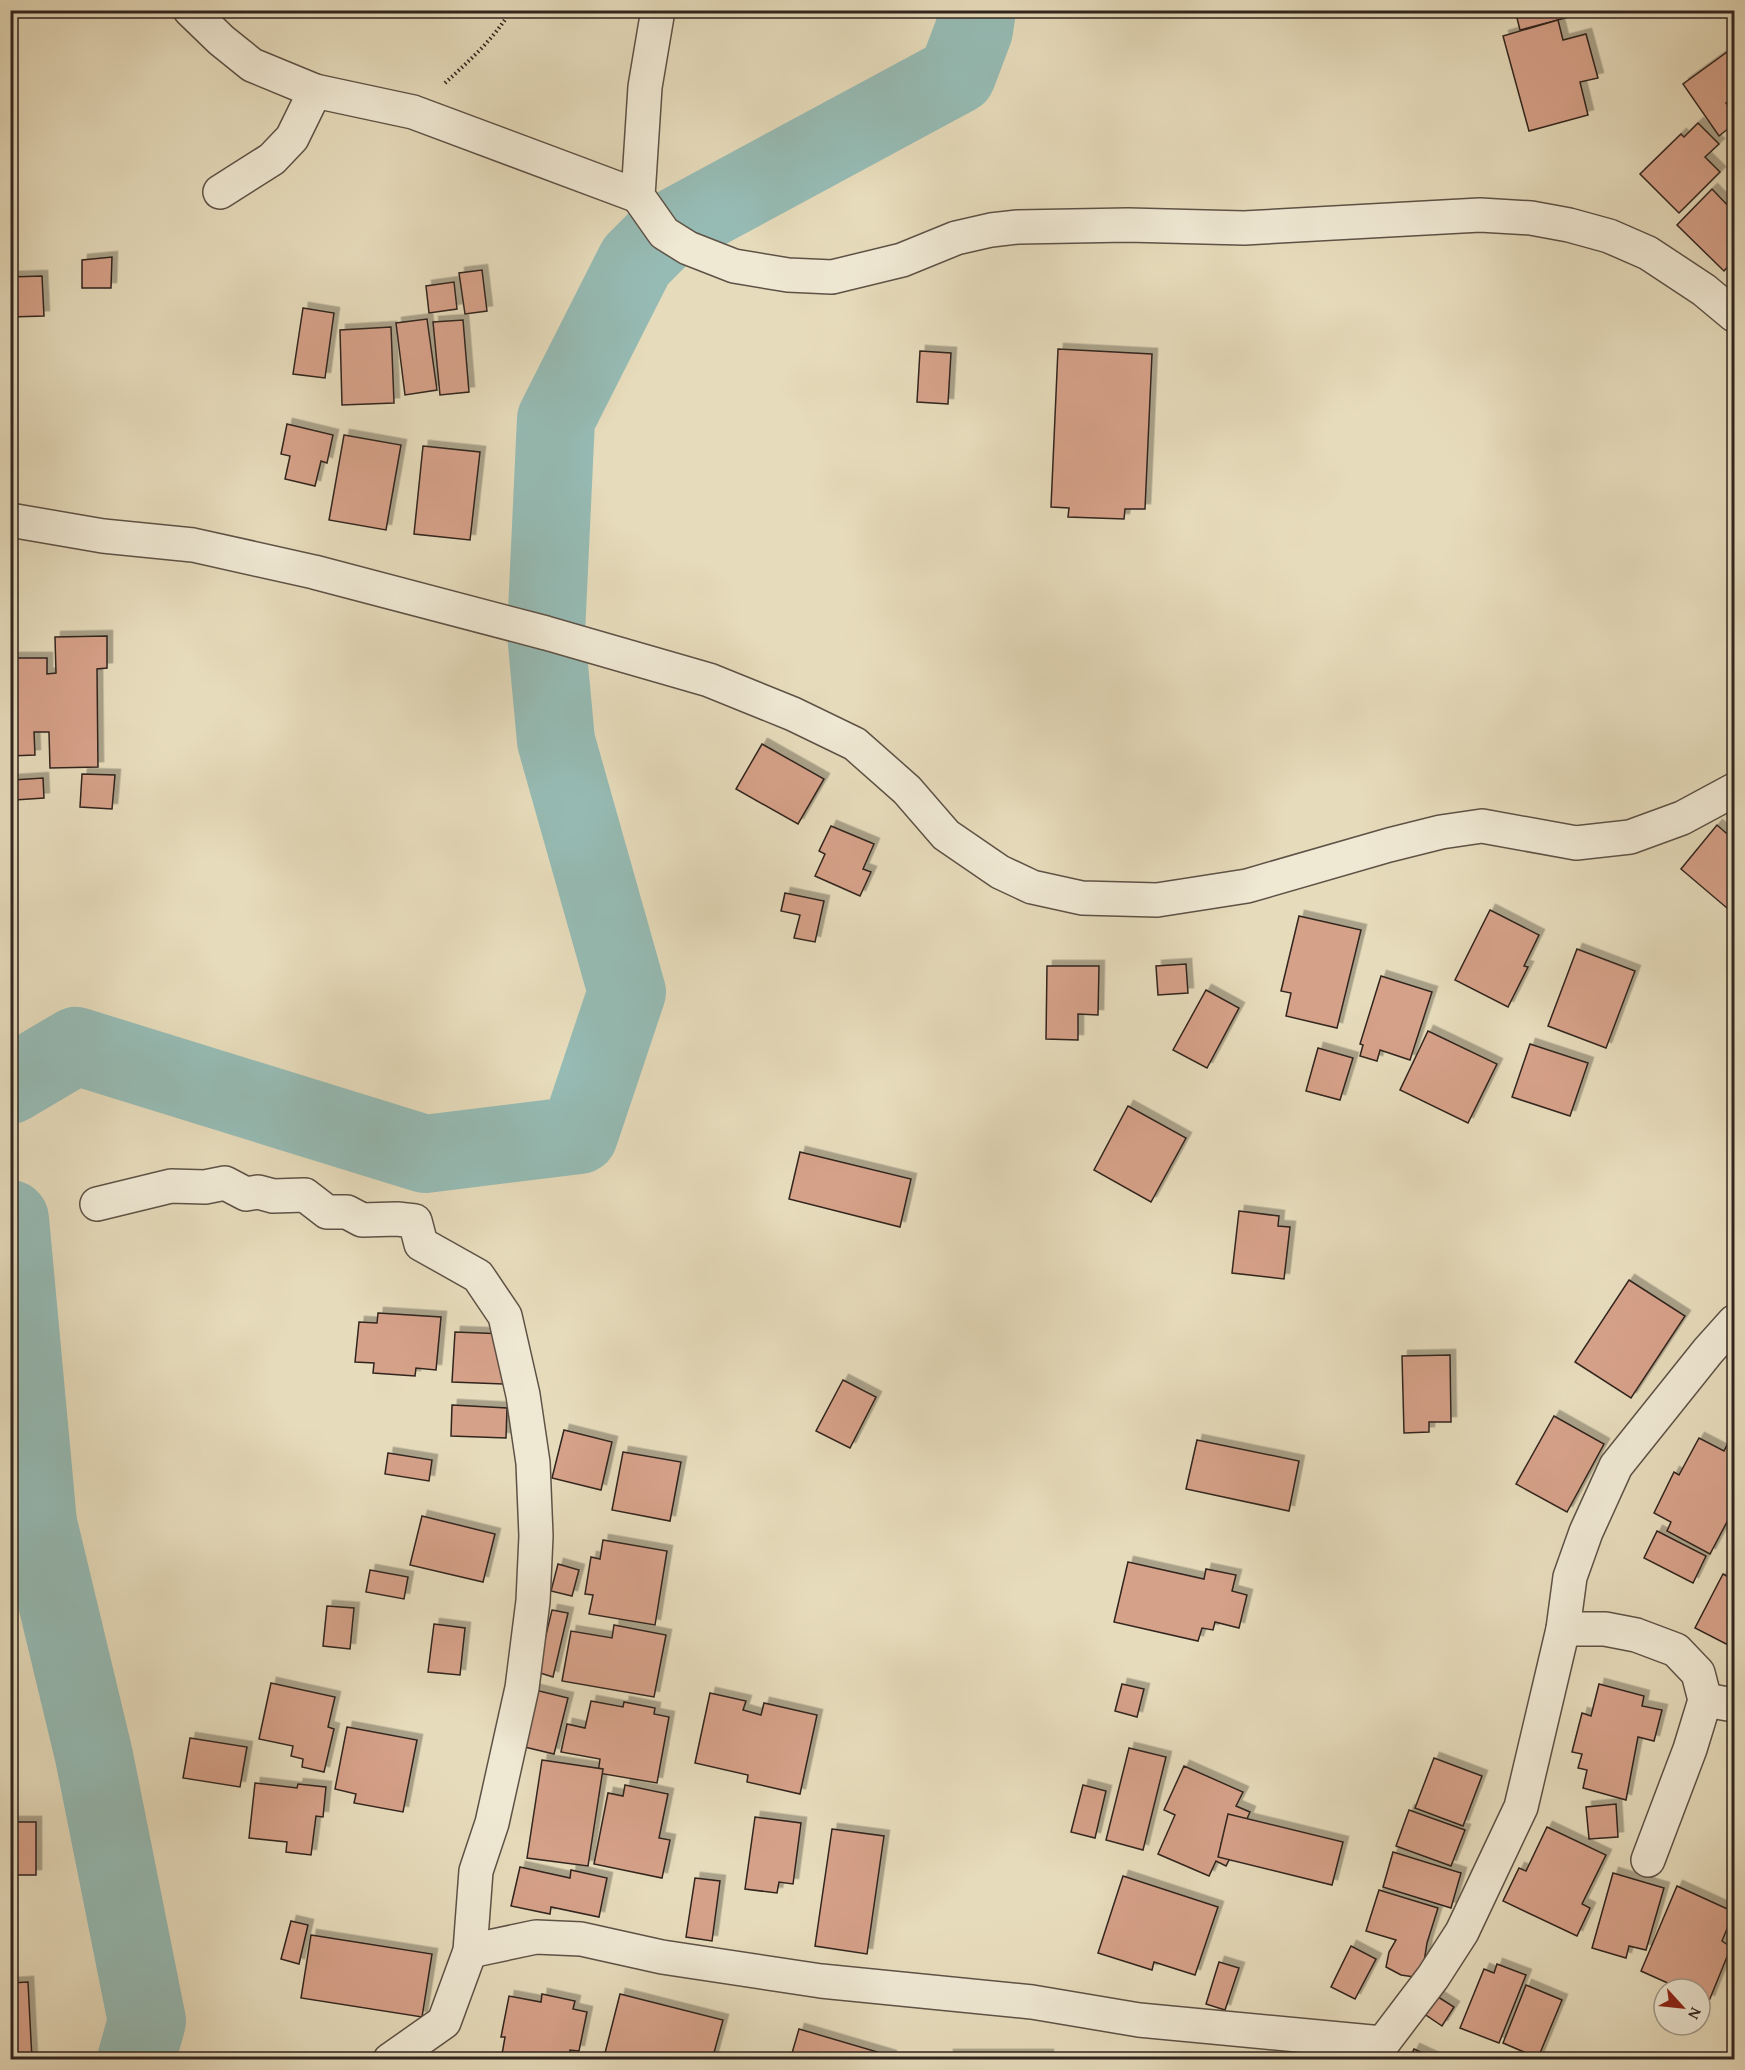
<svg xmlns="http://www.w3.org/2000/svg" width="1745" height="2070" font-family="'Gentium Book Plus',serif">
<defs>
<filter id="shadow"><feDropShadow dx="5.5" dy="-5.5" stdDeviation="0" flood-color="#0004"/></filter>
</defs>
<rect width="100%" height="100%" fill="#e6dbbb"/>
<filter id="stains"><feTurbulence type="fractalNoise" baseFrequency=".00333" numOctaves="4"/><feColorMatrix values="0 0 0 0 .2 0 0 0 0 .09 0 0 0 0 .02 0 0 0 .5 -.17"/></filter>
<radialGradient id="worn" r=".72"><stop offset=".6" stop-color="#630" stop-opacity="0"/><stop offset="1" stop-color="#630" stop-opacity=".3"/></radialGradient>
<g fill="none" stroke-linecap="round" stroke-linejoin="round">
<g stroke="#96bbb4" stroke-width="78">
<polyline points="10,1085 76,1046 425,1154 579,1135 627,992 556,741 546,633 556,419 636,261 664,233 957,75 974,30 977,10"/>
<polyline points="10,1219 38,1523 94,1756 147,2021 136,2060"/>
</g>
</g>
<g fill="#d6a189" stroke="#31251f" stroke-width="1.5" filter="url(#shadow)">
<polygon points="1515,10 1568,10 1569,17 1520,30"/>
<polygon points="1558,20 1563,40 1586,34 1598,78 1580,82 1588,115 1529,131 1503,36"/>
<polygon points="1734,47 1734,97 1726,103 1734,114 1734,124 1719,136 1683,84"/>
<polygon points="1698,123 1719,144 1705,157 1720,172 1679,213 1640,174 1681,134 1684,137"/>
<polygon points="1712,189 1734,212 1734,260 1724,271 1677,225"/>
<polygon points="112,257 111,288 82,288 82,260"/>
<polygon points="482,270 487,311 465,314 459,273"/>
<polygon points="42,276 44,316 10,317 10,277"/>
<polygon points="454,282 457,309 429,313 426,286"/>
<polygon points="303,308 334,313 325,378 293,374"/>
<polygon points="427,319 437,390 405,395 396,323"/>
<polygon points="463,320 469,392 440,395 433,322"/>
<polygon points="391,327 394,403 342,405 340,330"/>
<polygon points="1058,349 1152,354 1145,509 1125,509 1124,519 1068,517 1069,508 1051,507"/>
<polygon points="920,351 951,353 948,404 917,402"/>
<polygon points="287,424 333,435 327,463 321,461 315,486 285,479 290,456 281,454"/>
<polygon points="344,435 401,445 386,530 329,520"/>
<polygon points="423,446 480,452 470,540 414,534"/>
<polygon points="107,636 107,668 97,669 98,767 50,768 49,732 34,732 35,755 10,756 10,658 47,658 47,674 56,673 55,637"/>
<polygon points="762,744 824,779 798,824 736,789"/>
<polygon points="82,774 115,775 112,809 80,807"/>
<polygon points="43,778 44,798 15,800 13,780"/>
<polygon points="1717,825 1734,840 1734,914 1681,869"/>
<polygon points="831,826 874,844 863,869 871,872 860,896 815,876 825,854 819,851"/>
<polygon points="785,893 824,901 815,942 794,938 800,915 781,911"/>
<polygon points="1490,910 1539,935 1524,966 1528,967 1508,1007 1455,980"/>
<polygon points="1299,916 1361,930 1337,1028 1286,1016 1291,993 1281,991"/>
<polygon points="1577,949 1635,971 1606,1048 1548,1026"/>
<polygon points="1186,964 1188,993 1158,995 1156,966"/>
<polygon points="1047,966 1099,966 1098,1015 1078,1014 1078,1040 1046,1039"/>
<polygon points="1381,976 1432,992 1410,1060 1380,1050 1377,1061 1360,1056 1363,1045 1360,1044"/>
<polygon points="1206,990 1239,1008 1207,1068 1173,1050"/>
<polygon points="1428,1031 1497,1064 1468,1123 1400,1090"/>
<polygon points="1530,1044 1588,1063 1570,1116 1512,1097"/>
<polygon points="1318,1048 1353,1058 1340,1100 1306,1091"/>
<polygon points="1128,1106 1186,1138 1151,1202 1094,1170"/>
<polygon points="800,1152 911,1179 900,1227 789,1199"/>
<polygon points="1239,1211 1279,1216 1278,1226 1290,1227 1284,1279 1232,1273"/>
<polygon points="1629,1280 1685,1316 1631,1398 1575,1362"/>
<polygon points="378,1313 441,1317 436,1370 416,1368 415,1376 373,1373 374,1363 355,1362 359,1322 377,1323"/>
<polygon points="455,1332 506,1334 503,1384 452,1382"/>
<polygon points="1450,1355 1451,1422 1429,1422 1429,1432 1404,1433 1402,1356"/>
<polygon points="843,1380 876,1397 850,1448 816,1431"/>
<polygon points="452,1405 507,1408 506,1438 451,1436"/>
<polygon points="1554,1416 1604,1444 1567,1512 1516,1484"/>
<polygon points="564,1430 612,1442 601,1490 552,1478"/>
<polygon points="1731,1437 1734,1438 1734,1523 1728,1520 1710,1554 1667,1531 1671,1522 1654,1513 1674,1472 1679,1475 1699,1438 1724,1451"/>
<polygon points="1197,1440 1299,1461 1289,1511 1186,1489"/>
<polygon points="623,1452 681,1462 670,1521 612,1510"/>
<polygon points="388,1453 432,1460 429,1481 385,1474"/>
<polygon points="422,1516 495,1534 483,1582 410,1565"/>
<polygon points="1657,1531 1706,1556 1693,1583 1644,1558"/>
<polygon points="603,1540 667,1551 655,1625 589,1614 593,1595 585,1594 591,1557 600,1559"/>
<polygon points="1128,1562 1204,1579 1206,1569 1236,1575 1232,1591 1247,1595 1239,1628 1215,1622 1213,1630 1202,1628 1198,1641 1114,1622"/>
<polygon points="558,1564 579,1570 572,1596 551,1591"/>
<polygon points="370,1570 408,1577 404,1599 366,1592"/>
<polygon points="1723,1574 1734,1580 1734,1648 1695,1628"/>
<polygon points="327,1606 354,1608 350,1649 323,1646"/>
<polygon points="552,1610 568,1613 553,1677 537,1672"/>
<polygon points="434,1624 465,1628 460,1675 428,1672"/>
<polygon points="614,1625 666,1635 654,1697 562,1681 571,1631 612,1638"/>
<polygon points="271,1683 335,1697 328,1727 334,1729 324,1772 302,1767 303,1759 291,1756 293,1746 259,1739"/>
<polygon points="1122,1684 1144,1689 1137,1717 1115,1711"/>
<polygon points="1599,1684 1644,1696 1642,1706 1662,1710 1654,1741 1638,1737 1626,1800 1583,1788 1587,1770 1578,1768 1582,1754 1572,1752 1582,1713 1591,1716"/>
<polygon points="531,1689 568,1698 554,1754 516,1745"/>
<polygon points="710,1693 746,1701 743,1710 761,1715 764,1703 817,1715 800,1794 747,1782 748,1775 695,1763"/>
<polygon points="591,1701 623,1707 624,1702 655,1708 654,1714 669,1717 657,1783 598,1773 600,1759 561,1752 567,1724 585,1728"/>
<polygon points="347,1727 417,1740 403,1812 354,1803 356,1794 335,1789"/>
<polygon points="190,1738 247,1747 240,1787 183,1778"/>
<polygon points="1129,1748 1166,1757 1143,1850 1106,1840"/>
<polygon points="1434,1758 1482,1776 1463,1826 1415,1808"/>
<polygon points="542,1760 603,1769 588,1866 527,1858"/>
<polygon points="1184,1766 1243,1792 1236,1806 1250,1812 1238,1839 1225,1834 1221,1844 1234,1850 1226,1866 1216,1861 1209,1876 1158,1854 1175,1815 1164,1810"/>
<polygon points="255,1783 297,1788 298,1784 326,1787 323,1817 316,1816 311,1855 286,1852 287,1842 249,1838"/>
<polygon points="625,1785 668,1794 659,1838 670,1840 662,1878 594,1864 608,1793 623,1796"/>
<polygon points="1083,1785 1106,1791 1095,1838 1071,1832"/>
<polygon points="1616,1804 1618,1837 1589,1839 1586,1807"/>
<polygon points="1409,1810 1465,1830 1451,1866 1396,1846"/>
<polygon points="1228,1814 1343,1842 1332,1885 1218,1857"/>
<polygon points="755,1817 801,1823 793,1884 779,1882 777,1893 745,1889"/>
<rect x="10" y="1822" width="26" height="53"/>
<polygon points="1547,1827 1606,1855 1582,1904 1590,1908 1577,1936 1503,1901 1519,1868 1526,1871"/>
<polygon points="832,1829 884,1836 867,1954 815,1946"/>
<polygon points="1393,1852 1461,1873 1451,1908 1383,1887"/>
<polygon points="520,1867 570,1878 571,1870 607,1878 599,1917 551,1907 550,1914 511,1906"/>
<polygon points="1613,1873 1664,1888 1646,1950 1629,1946 1626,1958 1592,1948"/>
<polygon points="1123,1876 1218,1907 1195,1975 1154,1962 1152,1970 1098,1953"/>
<polygon points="695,1878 720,1881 712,1941 686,1937"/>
<polygon points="1677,1886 1734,1912 1722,1941 1731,1947 1709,2001 1700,1997 1700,1989 1681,1989 1641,1971"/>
<polygon points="1379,1890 1438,1908 1427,1943 1424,1962 1414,1977 1401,1975 1386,1967 1389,1952 1396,1940 1366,1931"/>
<polygon points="291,1921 308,1925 299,1964 281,1959"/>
<polygon points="311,1935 432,1954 422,2017 301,1998"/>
<polygon points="1351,1946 1376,1959 1355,1999 1331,1987"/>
<polygon points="1219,1962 1239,1968 1225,2010 1206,2004"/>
<polygon points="1497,1964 1526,1975 1499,2043 1460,2028 1484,1969 1494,1973"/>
<polygon points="28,1982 32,2060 10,2060 10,1983"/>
<polygon points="1526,1985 1562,2000 1538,2058 1503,2043"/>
<polygon points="542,1994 575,2001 573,2009 587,2012 579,2051 570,2050 569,2060 501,2060 505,2037 501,2037 509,1996 541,2002"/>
<polygon points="620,1994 723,2020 712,2060 632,2060 605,2053"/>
<polygon points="1435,1995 1454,2007 1442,2026 1423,2013"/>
<polygon points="799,2029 891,2056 890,2060 790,2060"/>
<polygon points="1414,2049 1438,2060 1409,2060"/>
<rect x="948" y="2055" width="100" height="5"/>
</g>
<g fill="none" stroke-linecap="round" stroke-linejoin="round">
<defs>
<g id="minor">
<polyline points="190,10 221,40 252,65 315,91"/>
<polyline points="658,10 645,87 638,196 664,233 688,248 734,266 788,275 832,277 902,260 956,238 991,230 1018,227 1128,225 1244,228 1480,215 1531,218 1569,225 1609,236 1648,253 1704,290 1734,315"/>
<polyline points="220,192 272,159 292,138 315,91 413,112 638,196"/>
<polyline points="10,520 103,536 193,545 314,572 546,633 709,680 793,714 855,744 907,790 946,835 1000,872 1032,887 1082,898 1157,900 1247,886 1389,845 1441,832 1482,826 1576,843 1630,837 1682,818 1734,790"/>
<polyline points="97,1204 171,1186 205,1187 225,1183 246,1194 258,1192 273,1196 305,1195 327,1212 347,1212 362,1220 397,1219 415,1221 421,1244 478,1276 505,1316 523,1395 533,1463 536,1536 533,1601 522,1688 492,1823 476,1871 470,1951 444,2022 390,2060"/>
<polyline points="1563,1629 1605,1629 1636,1635 1676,1650 1698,1673 1705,1700 1690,1749 1648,1860"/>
<polyline points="1705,1700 1734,1705"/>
<polyline points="470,1951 536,1937 581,1939 662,1957 821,1981 1032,2002 1139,2020 1382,2043"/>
<polyline points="1370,2060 1433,1977 1462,1932 1521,1807 1563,1629 1570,1577 1586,1532 1616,1466 1708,1351 1734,1322"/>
</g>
</defs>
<use href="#minor" stroke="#5e5246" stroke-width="36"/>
<path stroke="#31251f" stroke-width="4" stroke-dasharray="1.5 3" stroke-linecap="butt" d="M445 83C469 61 495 38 511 10"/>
<use href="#minor" stroke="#efe8d3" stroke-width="33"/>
</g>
<rect width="1745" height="2070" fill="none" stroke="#e6dbbb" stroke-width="36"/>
<rect x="12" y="12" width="1721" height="2046" fill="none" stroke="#31251f" stroke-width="3"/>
<rect x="18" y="18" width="1709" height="2034" fill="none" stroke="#31251f" stroke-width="1.5"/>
<g transform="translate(1682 2007) rotate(117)"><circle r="28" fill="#efe8d3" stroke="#a39a8b" stroke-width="1.5"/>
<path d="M0-4.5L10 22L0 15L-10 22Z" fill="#8f2418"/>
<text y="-9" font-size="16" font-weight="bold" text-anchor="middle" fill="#31251f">N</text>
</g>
<rect width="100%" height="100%" filter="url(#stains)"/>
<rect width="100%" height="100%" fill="url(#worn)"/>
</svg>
